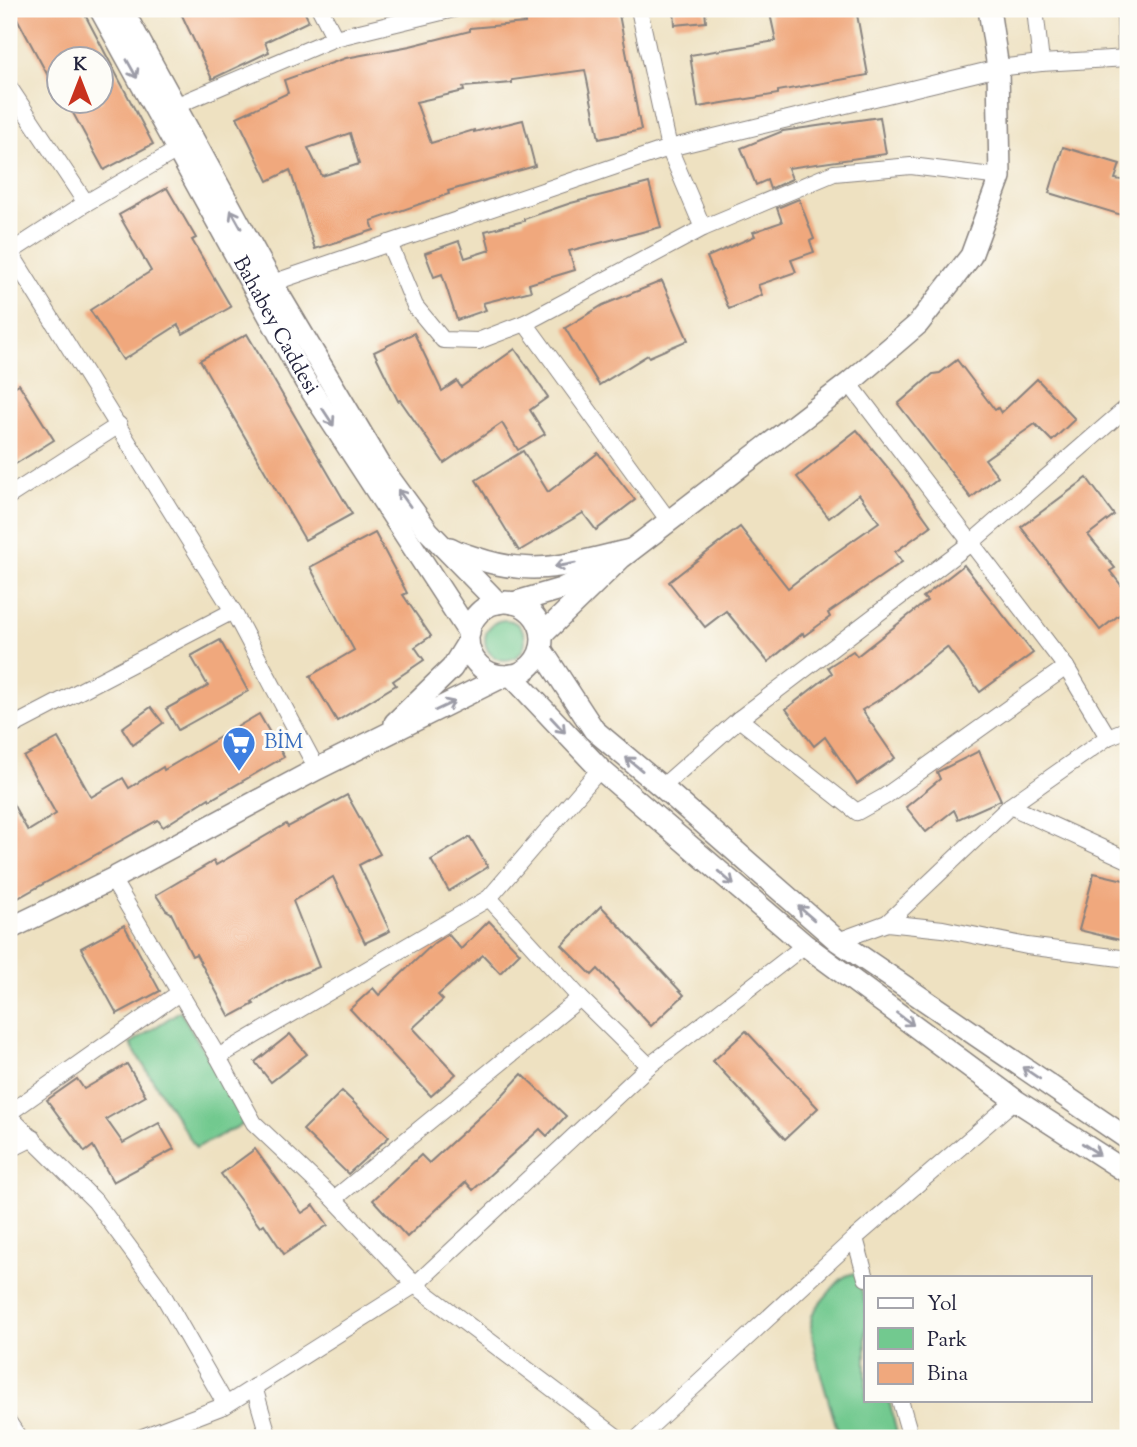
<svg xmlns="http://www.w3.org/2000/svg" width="1137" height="1447" font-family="'Sorts Mill Goudy',serif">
<rect width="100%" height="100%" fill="#fdfcf7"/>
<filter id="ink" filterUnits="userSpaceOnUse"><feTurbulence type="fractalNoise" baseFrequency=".0143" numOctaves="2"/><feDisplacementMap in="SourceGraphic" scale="14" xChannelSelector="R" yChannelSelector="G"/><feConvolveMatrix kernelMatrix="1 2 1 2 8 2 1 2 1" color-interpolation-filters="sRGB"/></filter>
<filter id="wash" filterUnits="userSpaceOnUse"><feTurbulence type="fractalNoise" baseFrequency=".00686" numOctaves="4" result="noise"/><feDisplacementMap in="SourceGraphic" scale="28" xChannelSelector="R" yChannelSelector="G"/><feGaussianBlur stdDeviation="1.57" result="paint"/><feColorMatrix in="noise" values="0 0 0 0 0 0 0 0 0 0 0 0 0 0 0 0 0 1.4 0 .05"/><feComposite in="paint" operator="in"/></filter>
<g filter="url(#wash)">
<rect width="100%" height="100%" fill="#eee1c1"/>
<g fill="#72c98f" stroke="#4a7665" stroke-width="2">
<circle cx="505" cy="640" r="20"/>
<polygon points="180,1011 247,1122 196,1148 130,1044"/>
<path d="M857 1273 866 1307V1400H889L898 1438H840C833 1415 806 1335 812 1316 816 1306 825 1298 831 1290 840 1280 844 1274 857 1273Z"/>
</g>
<g id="blocks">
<g fill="#f0a87d" fill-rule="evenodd">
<polygon points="12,9 82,9 153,144 104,170 67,102 102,102 102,60 60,60 60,98"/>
<polygon points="179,9 303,9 309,21 265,42 269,52 212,79"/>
<path d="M577 9H618L641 130 599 139 585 70 512 80V83L463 87 464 91 416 102 431 143 474 130V132L523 120 535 166 448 191 449 194 371 221 374 230 315 249 290 170 268 181 237 117 288 93 284 80 346 58 410 46 470 31V28L525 23 524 16ZM350 133 359 164 322 176 308 148Z"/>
<polygon points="674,9 705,9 706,22 675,25"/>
<polygon points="769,9 856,9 868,75 778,91 778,94 698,107 690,55 776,41"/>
<polygon points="880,117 886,154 788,168 792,179 770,189 767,180 756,185 741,148 783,131"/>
<polygon points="1063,147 1120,164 1115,179 1128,181 1128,217 1049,193"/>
<polygon points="649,183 661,227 569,251 575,270 529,284 531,291 483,303 486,310 457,320 442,274 434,277 425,253 459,241 465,258 490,250 485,231 524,221 524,219 571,203"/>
<polygon points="167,188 196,238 192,240 231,307 183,334 178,325 123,360 90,310 151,271 119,215"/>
<polygon points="799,199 814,239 810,241 814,252 791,260 796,272 758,285 762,295 729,309 707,257 755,236 753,232 782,222 777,208"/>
<polygon points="662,281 688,340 649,357 648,355 599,385 565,328 603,305"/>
<polygon points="414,333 442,391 457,381 461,387 515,349 548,397 530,410 545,434 518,450 502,423 444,463 400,400 398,401 374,352"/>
<polygon points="247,334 352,514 305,540 200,360"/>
<polygon points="957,360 995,410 998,408 1001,413 1037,379 1075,419 1052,441 1035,424 985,459 998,476 971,498 898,404 933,374 940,373"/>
<polygon points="19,384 54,440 9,468 9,390"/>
<polygon points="857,430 898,480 931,526 895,552 902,562 828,613 830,617 804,636 803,633 768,662 726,611 705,627 669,582 740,527 788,588 815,567 879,522 859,494 829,518 797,477"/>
<polygon points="523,451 548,492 598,453 635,500 596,530 583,513 519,551 476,480"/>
<polygon points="1087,478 1114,515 1088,535 1115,568 1110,571 1128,594 1128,608 1100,630 1021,527"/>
<polygon points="375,533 407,593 403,595 431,636 415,647 424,660 393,681 396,685 337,721 310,676 354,650 310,567"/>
<polygon points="964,565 1033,653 980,692 947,647 882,698 862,710 895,758 857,784 825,737 814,746 786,709 832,673 828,667 853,651 857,656 927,601 923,597"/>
<polygon points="220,640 248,691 178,730 166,709 208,686 191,656"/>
<polygon points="151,707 163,723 133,745 122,728"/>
<polygon points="259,714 284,757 210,800 209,798 163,827 158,820 9,903 9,797 28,831 56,814 24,757 58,738 91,797 123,778 129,788 163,767 164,770"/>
<polygon points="979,751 1001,800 958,819 954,810 926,832 906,807 940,779 937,772"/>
<polygon points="347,795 380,854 359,865 390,931 365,943 333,877 293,901 319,967 287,980 252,1002 254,1004 230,1017 196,954 192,956 171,913 166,910 156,895 214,861 216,865 286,824 288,827"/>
<polygon points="470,837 488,867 449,891 431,860"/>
<polygon points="1094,873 1128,881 1128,920 1125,919 1120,940 1079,930"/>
<polygon points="601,906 684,995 651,1026 598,969 592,975 562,945"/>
<polygon points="489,921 520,953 500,973 483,955 438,995 443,1000 413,1028 456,1074 431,1096 350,1009 373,988 379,995 434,943 448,934 461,949"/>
<polygon points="124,925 160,991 117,1014 81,948"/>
<polygon points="746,1031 818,1108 785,1139 713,1061"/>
<polygon points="290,1034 307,1054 271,1082 255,1062"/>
<polygon points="127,1064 146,1096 106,1119 123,1143 159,1123 174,1149 113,1182 93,1146 85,1152 47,1100 77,1079 84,1089"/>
<polygon points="522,1074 566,1116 547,1136 540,1129 473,1190 466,1182 407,1237 373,1200 421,1155 429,1163 498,1100"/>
<polygon points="342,1091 389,1137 348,1174 303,1130"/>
<polygon points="255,1149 302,1213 314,1205 328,1225 284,1254 264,1224 260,1227 221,1174"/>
</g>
</g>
</g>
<g filter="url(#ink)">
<use href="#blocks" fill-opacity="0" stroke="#88827e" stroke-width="2"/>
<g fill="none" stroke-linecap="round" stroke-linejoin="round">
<defs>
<g id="minor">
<polyline points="320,9 335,38"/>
<polyline points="639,9 669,148 703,228"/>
<polyline points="1035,9 1041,63"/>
<polyline points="1125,9 1126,59"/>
<polyline points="9,87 86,203"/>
<polyline points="175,106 335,38 454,9"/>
<polyline points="389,243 415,306 443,340 478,341 525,323 703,228 834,173 911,166 1000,177"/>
<polyline points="10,252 233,611 317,769"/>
<polyline points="9,253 86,203 177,150"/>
<polyline points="272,283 669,148 998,68 1041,63 1128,58"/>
<polyline points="525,323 669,521"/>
<polyline points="849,383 1066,667 1108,737"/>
<polyline points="9,496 119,425"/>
<polyline points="739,719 857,812 884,797 1066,667"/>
<polyline points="9,728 233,611"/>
<polyline points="662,787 739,719 972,542 1124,410 1128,408"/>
<polyline points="1010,806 1128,860"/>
<polyline points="112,879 218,1057 254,1123 334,1199 415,1285 618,1438"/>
<polyline points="489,898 580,998 649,1066"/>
<polyline points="887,923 943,929 1027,946 1128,959"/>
<polyline points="838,941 887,923 1010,806 1108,737 1128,729"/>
<polyline points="218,1057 489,898 600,769"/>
<polyline points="9,1113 179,993"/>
<polyline points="9,1116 95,1201 159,1288 226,1405"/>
<polyline points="9,1150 33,1138"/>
<polyline points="334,1199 580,998"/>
<polyline points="855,1238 866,1278"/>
<polyline points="254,1387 269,1438"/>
<polyline points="900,1400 911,1438"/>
<polyline points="9,1423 19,1438"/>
<polyline points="140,1438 226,1405 415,1285 649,1066 805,945"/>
<polyline points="638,1438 855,1238 1015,1100"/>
</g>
<g id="tertiary">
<path id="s1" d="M100 9 305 381 469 633"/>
<polyline points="122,9 272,283 382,468 428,531 498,603"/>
<path d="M450 548C458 553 467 555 476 558 534 578 572 564 630 550"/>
<circle cx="505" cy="639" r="37"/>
<polyline points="513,603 561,589 600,569"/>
<polyline points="542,635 621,558 849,383 918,324 971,256 1000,177 998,68 989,9"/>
<polyline points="541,649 594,730 662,787 838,941 1128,1139"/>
<polyline points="511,675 600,769 805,945 1015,1100 1128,1173"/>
<polyline points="395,723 452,668 468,642"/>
<polyline points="9,929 112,879 317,769 504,676"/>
</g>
</defs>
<use href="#minor" stroke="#88827e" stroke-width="18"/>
<use href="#tertiary" stroke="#88827e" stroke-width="24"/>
<use href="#minor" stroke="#fff" stroke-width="16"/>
<use href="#tertiary" stroke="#fff" stroke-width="21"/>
</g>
<defs><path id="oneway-shaft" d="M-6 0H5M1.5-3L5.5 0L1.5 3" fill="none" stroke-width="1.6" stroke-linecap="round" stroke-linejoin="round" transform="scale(1.75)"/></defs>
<g stroke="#9c9ca7">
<use href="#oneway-shaft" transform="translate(132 69) rotate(61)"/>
<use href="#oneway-shaft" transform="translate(236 219) rotate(-119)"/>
<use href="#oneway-shaft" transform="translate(328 417) rotate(57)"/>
<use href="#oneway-shaft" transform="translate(404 498) rotate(-126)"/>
<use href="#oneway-shaft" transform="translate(565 565) rotate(170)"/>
<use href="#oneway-shaft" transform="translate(445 706) rotate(-25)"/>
<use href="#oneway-shaft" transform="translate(558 725) rotate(47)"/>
<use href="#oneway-shaft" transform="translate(634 764) rotate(-141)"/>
<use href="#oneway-shaft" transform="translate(726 878) rotate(41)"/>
<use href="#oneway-shaft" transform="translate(806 913) rotate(-139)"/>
<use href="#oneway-shaft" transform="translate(905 1019) rotate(36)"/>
<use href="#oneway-shaft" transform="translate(1031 1073) rotate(-146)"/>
<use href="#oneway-shaft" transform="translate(1091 1149) rotate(33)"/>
</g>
</g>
<defs>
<symbol id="supermarket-pin" viewBox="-11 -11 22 30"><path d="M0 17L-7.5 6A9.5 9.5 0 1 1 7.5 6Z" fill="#3f7fe0" stroke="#fdfcf7"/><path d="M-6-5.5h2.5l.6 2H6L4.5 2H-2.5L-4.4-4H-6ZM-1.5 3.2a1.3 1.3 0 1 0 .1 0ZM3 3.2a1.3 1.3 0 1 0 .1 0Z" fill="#fff"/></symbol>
</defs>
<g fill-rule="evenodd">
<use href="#supermarket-pin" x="220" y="724" width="38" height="52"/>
</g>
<g text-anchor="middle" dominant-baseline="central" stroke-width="6" stroke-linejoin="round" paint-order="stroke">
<g font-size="21" fill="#22223b" stroke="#fdfcf7">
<text stroke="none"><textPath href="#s1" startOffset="362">Bahabey Caddesi</textPath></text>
</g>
<g font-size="21" fill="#366cbe" stroke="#fdfcf7" text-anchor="start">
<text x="264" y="743">BİM</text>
</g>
</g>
<rect width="1137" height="1447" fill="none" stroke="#fdfcf7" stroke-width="35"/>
<rect x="864" y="1276" width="228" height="126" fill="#fdfcf7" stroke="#a5a5ac" stroke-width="2"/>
<rect x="878" y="1298" width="35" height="10" fill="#ffffff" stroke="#a5a5ac" stroke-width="2"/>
<text x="927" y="1310" font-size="21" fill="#22223b">Yol</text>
<rect x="878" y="1328" width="35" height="21" fill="#72c98f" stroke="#a5a5ac" stroke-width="2"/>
<text x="927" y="1346" font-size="21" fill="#22223b">Park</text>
<rect x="878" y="1363" width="35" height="21" fill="#f0a87d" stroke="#a5a5ac" stroke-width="2"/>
<text x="927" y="1380" font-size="21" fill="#22223b">Bina</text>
<g transform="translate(80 80)"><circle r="33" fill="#fdfcf7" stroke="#a5a5ac" stroke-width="2"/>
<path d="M0-5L12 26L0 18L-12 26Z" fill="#c8321e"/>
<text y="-10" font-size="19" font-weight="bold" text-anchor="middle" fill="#22223b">K</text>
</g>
</svg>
